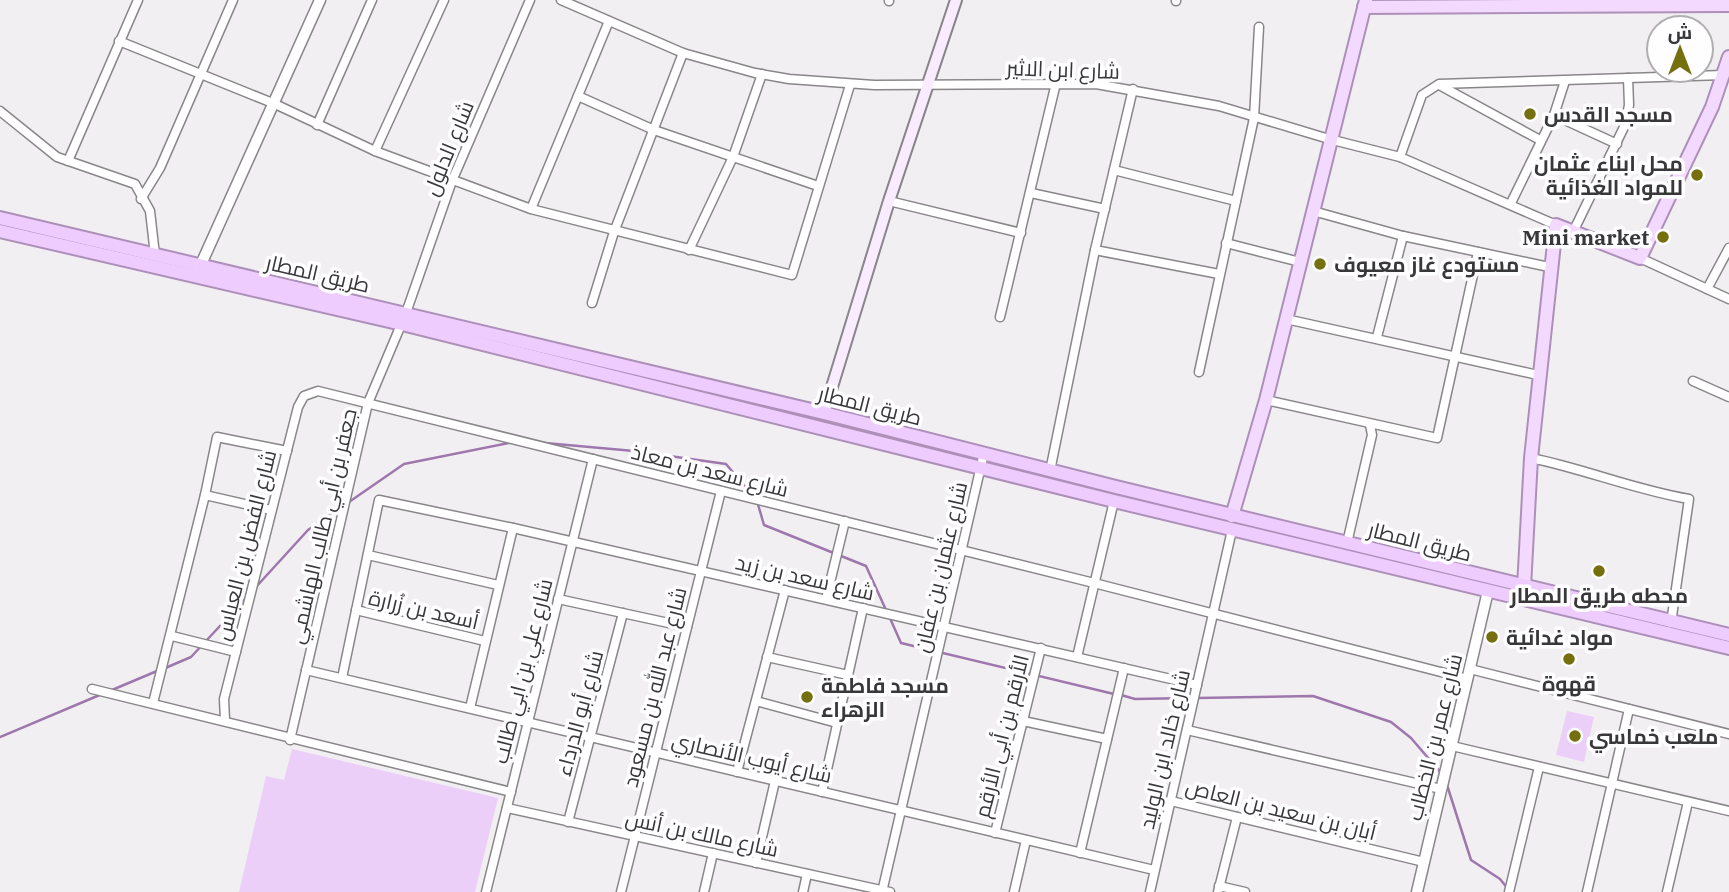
<svg xmlns="http://www.w3.org/2000/svg" width="1729" height="892" font-family="'IBM Plex Serif',Cairo,serif">
<rect width="100%" height="100%" fill="#f2eff3"/>
<g fill="#eccff8">
<polygon points="1567,711 1594,717 1584,762 1556,755"/>
<polygon points="292,749 498,798 475,892 239,892 266,776 284,780"/>
</g>
<g fill="none" stroke-linecap="round" stroke-linejoin="round">
<g stroke="#9e78ad" stroke-width="2.5">
<polyline points="545,443 634,451 726,464 753,496"/>
<polyline points="757,501 764,525 866,566 886,610"/>
<polyline points="349,502 404,464 514,442"/>
<polyline points="256,587 308,530 340,508"/>
<polyline points="889,616 901,643 1114,694"/>
<polyline points="163,669 191,657 247,597"/>
<polyline points="112,690 157,671"/>
<polyline points="1121,695 1135,699 1191,698"/>
<polyline points="1197,698 1313,696 1391,722 1411,738 1441,773"/>
<polyline points="0,737 102,694"/>
<polyline points="1447,785 1471,860 1500,879 1508,889"/>
</g>
<defs>
<g id="minor">
<polyline points="561,0 683,53 755,73 789,79 874,85 1096,84 1219,106 1329,139 1400,157 1556,225"/>
<polyline points="889,1 889,0"/>
<polyline points="1176,1 1176,0"/>
<polyline points="119,41 275,104 375,151 531,209 792,275 850,85"/>
<polyline points="1441,86 1540,140"/>
<polyline points="578,96 654,130 818,186"/>
<polyline points="0,111 57,157 135,184 150,211 155,255"/>
<polyline points="1554,115 1617,144"/>
<polyline points="317,125 372,0"/>
<polyline points="375,151 444,0"/>
<polyline points="1400,157 1422,95 1439,84 1724,75"/>
<polyline points="68,161 138,0"/>
<polyline points="1114,170 1236,201"/>
<polyline points="1031,193 1105,209"/>
<polyline points="141,199 160,168 233,0"/>
<polyline points="889,201 1021,233"/>
<polyline points="1511,203 1554,115 1565,81"/>
<polyline points="531,209 609,21"/>
<polyline points="1313,211 1403,236 1549,267"/>
<polyline points="1574,230 1625,125 1629,105 1628,78"/>
<polyline points="1226,243 1300,262"/>
<polyline points="689,250 733,157 762,74"/>
<polyline points="1095,250 1219,274"/>
<polyline points="1640,258 1729,299"/>
<polyline points="1707,289 1729,248"/>
<polyline points="592,303 614,232 683,53"/>
<polyline points="1000,317 1056,83"/>
<polyline points="1286,319 1538,375"/>
<polyline points="1377,337 1403,236"/>
<polyline points="1199,372 1254,118 1259,27"/>
<polyline points="1693,381 1729,397"/>
<polyline points="1266,400 1437,438 1478,252"/>
<path d="M1531 458C1585 469 1635 490 1689 499L1671 623"/>
<polyline points="1050,471 1095,250 1133,89"/>
<polyline points="205,495 217,437 287,451"/>
<polyline points="1347,543 1372,435 1370,425"/>
<polyline points="368,555 498,585"/>
<polyline points="558,599 687,627"/>
<polyline points="826,599 845,521"/>
<polyline points="356,610 485,641"/>
<polyline points="172,636 236,652"/>
<polyline points="767,657 848,675"/>
<polyline points="1077,657 1114,501"/>
<polyline points="1470,669 1729,734"/>
<polyline points="306,670 1154,870"/>
<polyline points="342,678 379,500 513,528 1197,685"/>
<polyline points="92,689 511,792"/>
<polyline points="756,701 837,723"/>
<polyline points="153,703 205,495 271,510"/>
<polyline points="470,708 513,528"/>
<polyline points="225,720 224,699 298,407 304,396 318,391 1094,583 1468,679"/>
<polyline points="1023,721 1107,739"/>
<polyline points="1187,730 1441,789"/>
<polyline points="290,740 368,403 406,313 452,181 530,0"/>
<polyline points="1452,746 1729,811"/>
<polyline points="737,772 785,590"/>
<polyline points="822,792 863,608"/>
<polyline points="1171,801 1424,862"/>
<polyline points="507,808 890,892"/>
<polyline points="568,822 623,613"/>
<polyline points="995,833 1041,648"/>
<polyline points="1080,853 1124,668"/>
<polyline points="756,863 775,781"/>
<polyline points="1219,886 1245,892"/>
<polyline points="486,892 593,459"/>
<polyline points="621,892 721,491"/>
<polyline points="704,892 713,853"/>
<polyline points="803,892 807,874"/>
<polyline points="882,892 984,453"/>
<polyline points="1014,892 1026,840"/>
<polyline points="1150,892 1232,530"/>
<polyline points="1218,892 1237,817"/>
<polyline points="1509,892 1539,767"/>
<polyline points="1587,892 1629,709"/>
<polyline points="1667,892 1688,802"/>
</g>
<g id="tertiary">
<polyline points="198,271 320,0"/>
<polyline points="1417,892 1488,591"/>
</g>
<polyline id="secondary" points="824,413 889,201 956,0"/>
<g id="primary">
<polyline points="1364,7 1729,5"/>
<polyline points="1232,516 1266,400 1366,0"/>
<polyline points="1524,587 1531,458 1556,225 1640,258 1712,107 1729,57"/>
</g>
<g id="trunk">
<polyline points="0,218 824,413 1116,487 1729,635"/>
<polyline points="0,231 402,324 1114,501 1729,648"/>
</g>
</defs>
<use href="#minor" stroke="#898689" stroke-width="11"/>
<use href="#tertiary" stroke="#898689" stroke-width="13"/>
<use href="#secondary" stroke="#898689" stroke-width="14"/>
<use href="#primary" stroke="#ad90b9" stroke-width="16"/>
<use href="#trunk" stroke="#ad90b9" stroke-width="16"/>
<use href="#minor" stroke="#fff" stroke-width="8"/>
<use href="#tertiary" stroke="#fff" stroke-width="10"/>
<use href="#secondary" stroke="#f9ecff" stroke-width="10"/>
<use href="#primary" stroke="#f3d9fe" stroke-width="12"/>
<use href="#trunk" stroke="#efccfe" stroke-width="12"/>
</g>
<g fill="#756f0e" stroke="#fefdff" stroke-width="2.5">
<circle cx="1530" cy="114" r="7"/>
<circle cx="1697" cy="175" r="7"/>
<circle cx="1663" cy="237" r="7"/>
<circle cx="1320" cy="264" r="7"/>
<circle cx="1599" cy="571" r="7"/>
<circle cx="1492" cy="637" r="7"/>
<circle cx="1569" cy="659" r="7"/>
<circle cx="807" cy="697" r="7"/>
<circle cx="1575" cy="736" r="7"/>
</g>
<g text-anchor="middle" dominant-baseline="central" stroke-width="7" stroke-linejoin="round" paint-order="stroke">
<g font-size="21" fill="#393839" stroke="#fefdff">
<text transform="translate(1063 69) rotate(2)">شارع ابن الاثير</text>
<text transform="translate(448 148) rotate(-68)">شارع الدلول</text>
<text transform="translate(318 273) rotate(13)">طريق المطار</text>
<text transform="translate(870 405) rotate(14)">طريق المطار</text>
<text transform="translate(710 470) rotate(14)">شارع سعد بن معاذ</text>
<text transform="translate(322 526) rotate(-77)">جعفر بن أبي طالب الهاشمي</text>
<text transform="translate(1420 541) rotate(14)">طريق المطار</text>
<text transform="translate(245 545) rotate(-76)">شارع الفضل بن العباس</text>
<text transform="translate(940 567) rotate(-77)">شارع عثمان بن عفان</text>
<text transform="translate(805 577) rotate(13)">شارع سعد بن زيد</text>
<text transform="translate(424 609) rotate(13)">أسعد بن زُرارة</text>
<text transform="translate(522 671) rotate(-76)">شارع علي بن ابي طالب</text>
<text transform="translate(654 687) rotate(-76)">شارع عبد الله بن مسعود</text>
<text transform="translate(579 713) rotate(-75)">شارع أبو الدرداء</text>
<text transform="translate(1001 736) rotate(-76)">الأرقم بن أبي الأرقم</text>
<text transform="translate(1434 737) rotate(-76)">شارع عمر بن الخطاب</text>
<text transform="translate(1164 749) rotate(-77)">شارع خالد ابن الوليد</text>
<text transform="translate(752 757) rotate(13)">شارع أيوب الأنصاري</text>
<text transform="translate(1281 809) rotate(14)">أبان بن سعيد بن العاص</text>
<text transform="translate(702 833) rotate(12)">شارع مالك بن أنس</text>
</g>
<g font-size="21" font-weight="bold" fill="#393839" stroke="#fefdff" text-anchor="start">
<text x="1544" y="114">مسجد القدس</text>
<text x="1683" y="163" text-anchor="end">محل ابناء عثمان<tspan x="1683" dy="24">للمواد الغذائية</tspan></text>
<text x="1649" y="237" text-anchor="end">Mini market</text>
<text x="1334" y="264">مستودع غاز معيوف</text>
<text x="1599" y="595" text-anchor="middle">محطه طريق المطار</text>
<text x="1506" y="637">مواد غدائية</text>
<text x="1569" y="683" text-anchor="middle">قهوة</text>
<text x="821" y="685">مسجد فاطمة<tspan x="821" dy="24">الزهراء</tspan></text>
<text x="1589" y="736">ملعب خماسي</text>
</g>
</g>
<g transform="translate(1680 49)"><circle r="33" fill="#fefdff" stroke="#afaeb0" stroke-width="2"/>
<path d="M0-5L12 26L0 18L-12 26Z" fill="#756f0e"/>
<text y="-10" font-size="19" font-weight="bold" text-anchor="middle" fill="#393839">ش</text>
</g>
</svg>
